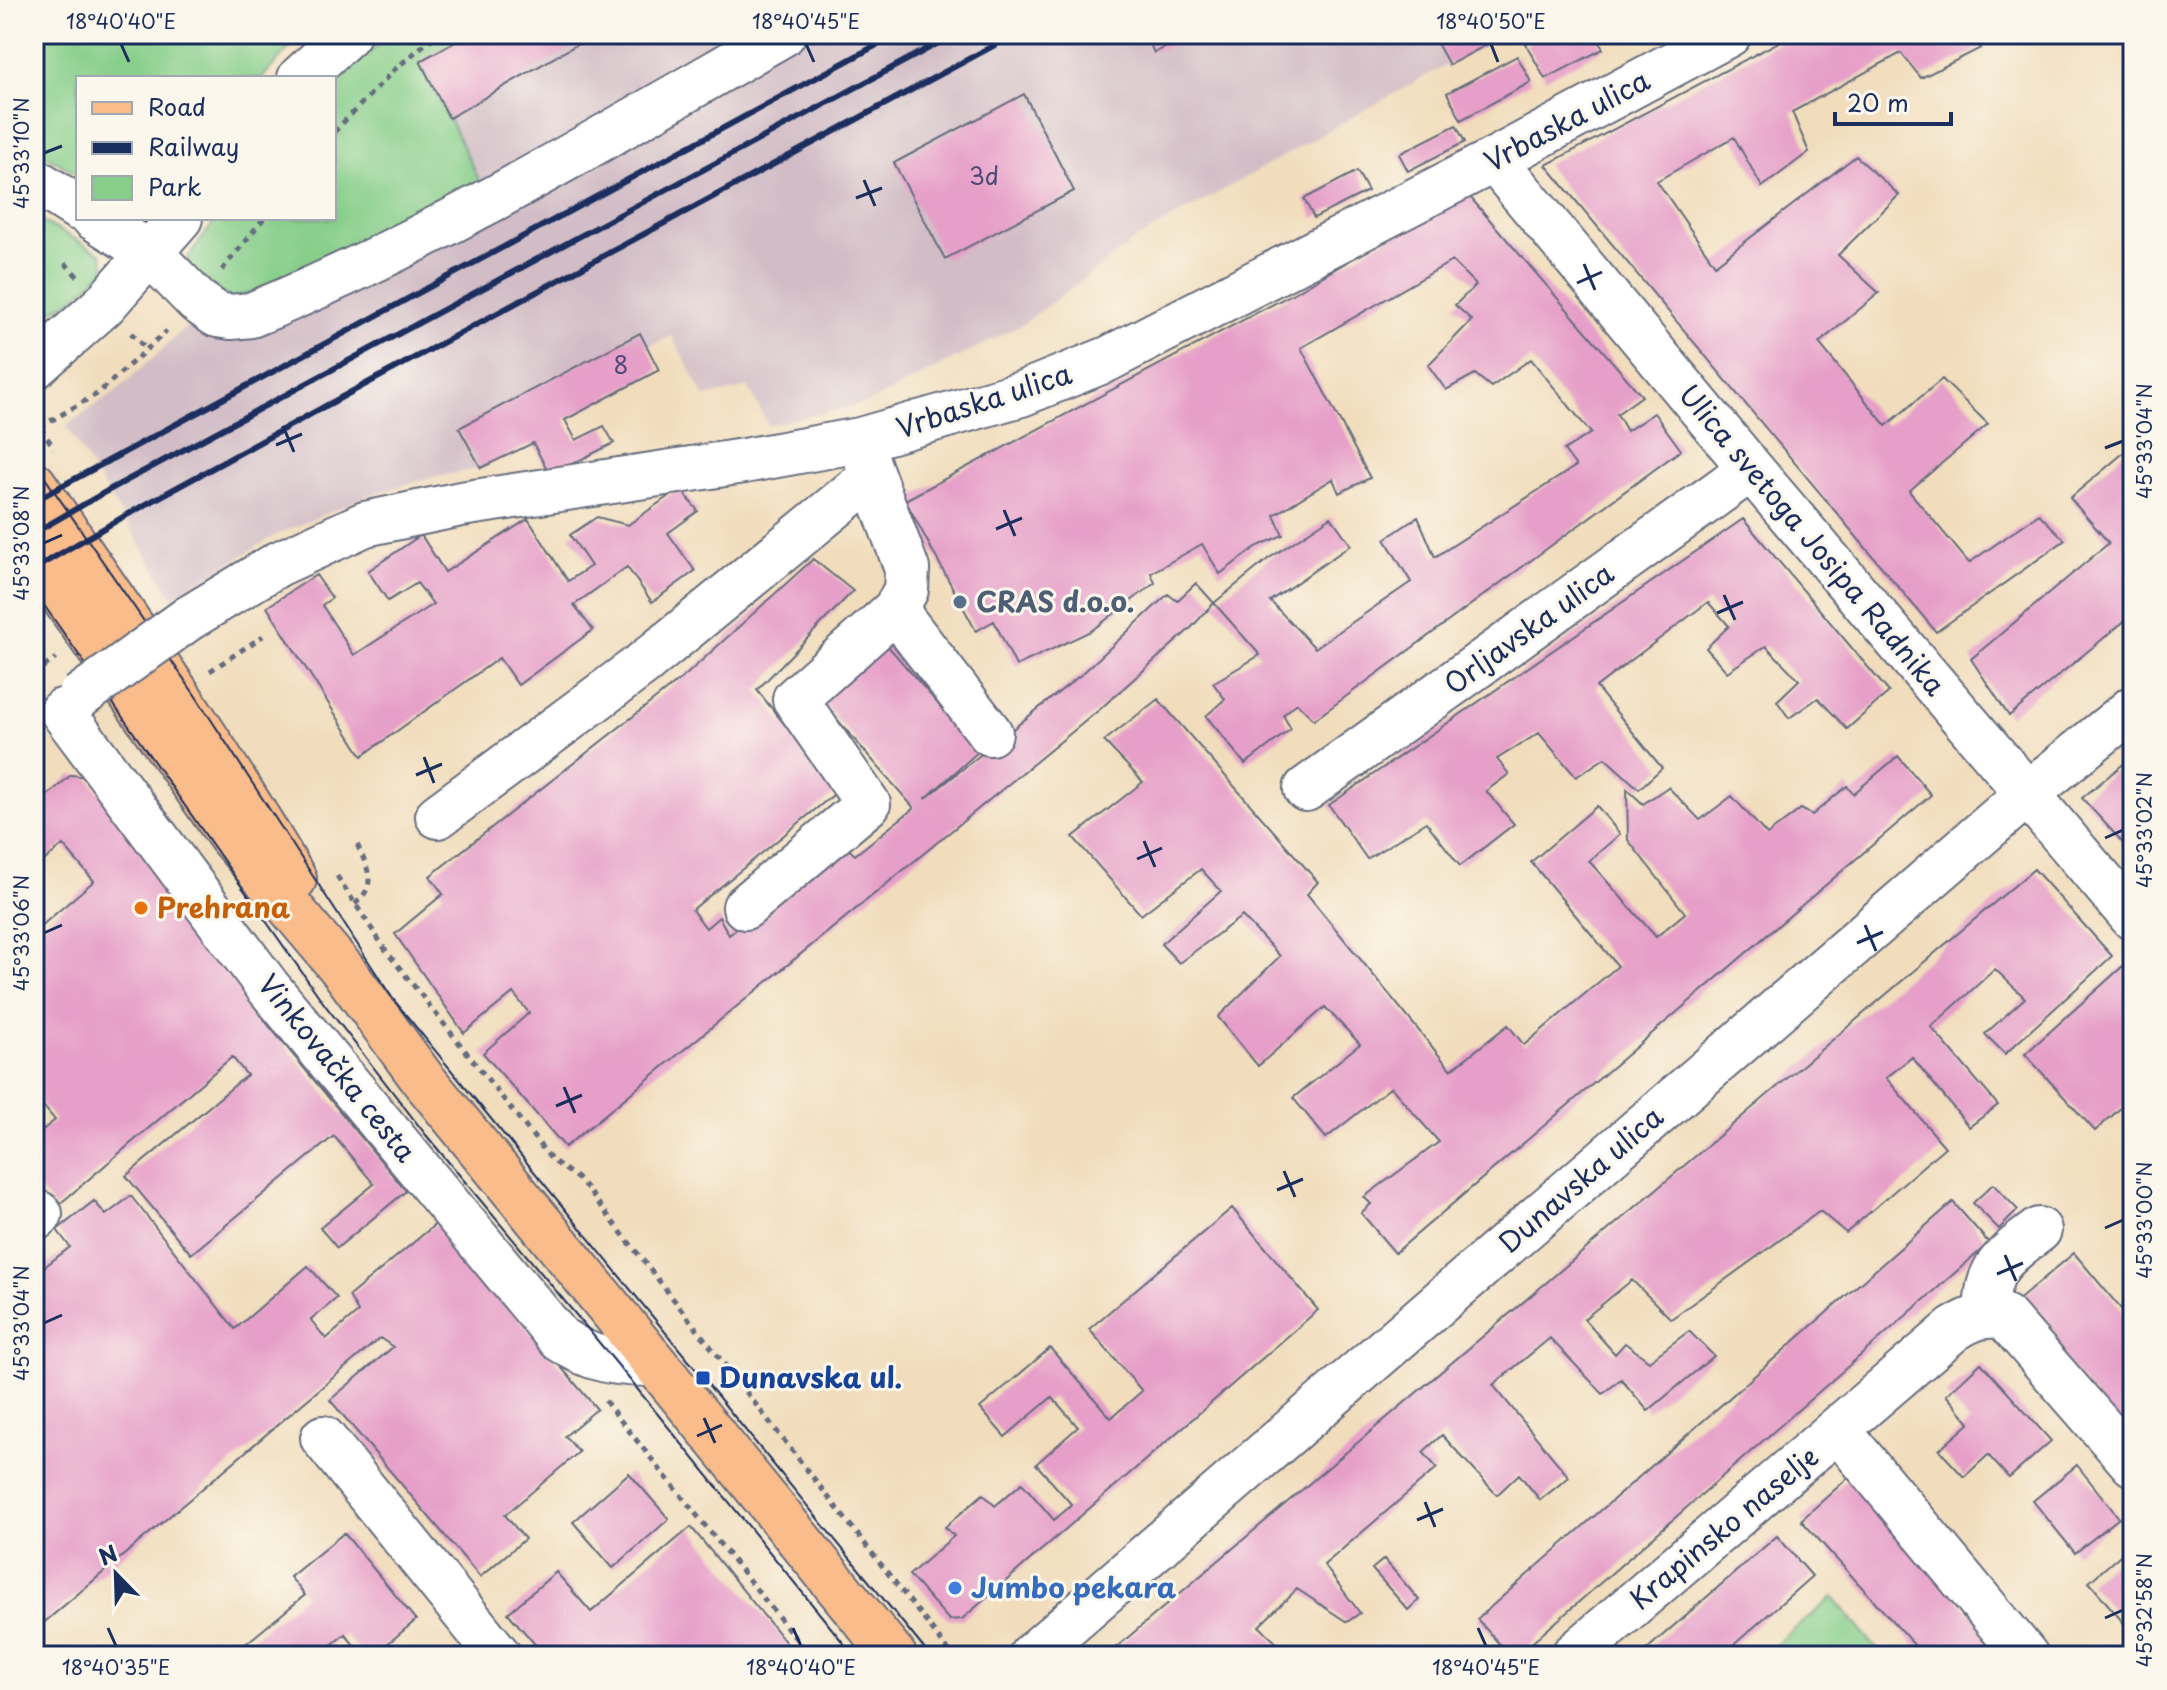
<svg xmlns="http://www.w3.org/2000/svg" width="2167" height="1690" font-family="'Playpen Sans',sans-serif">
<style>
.industrial{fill:#d2bdc6}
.green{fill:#86ce89;stroke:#507e74;stroke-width:2}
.building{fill:#e69fc8}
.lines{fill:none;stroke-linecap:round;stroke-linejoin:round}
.minor-casing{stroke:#666c7f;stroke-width:48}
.major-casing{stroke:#666c7f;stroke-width:48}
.path{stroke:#666c7f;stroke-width:5;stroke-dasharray:6 6;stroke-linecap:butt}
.minor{stroke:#fff;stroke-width:44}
.major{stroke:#f9bc8a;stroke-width:44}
.tram{stroke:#1b2f5e;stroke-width:2}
.rail{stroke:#1b2f5e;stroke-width:6}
.minor-bridge-casing{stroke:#666c7f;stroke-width:48;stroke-linecap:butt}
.minor-bridge{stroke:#fff;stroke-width:44}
.ticks{fill:none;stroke:#1b2f5e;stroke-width:3}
.service-dot{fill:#5c6f8a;stroke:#fbf7ec;stroke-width:3}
.food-dot{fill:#e8710a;stroke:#fbf7ec;stroke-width:3}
.transit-dot{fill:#1a4fb4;stroke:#fbf7ec;stroke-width:3}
.shop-dot{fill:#3f7fe0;stroke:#fbf7ec;stroke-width:3}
.labels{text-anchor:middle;stroke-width:6;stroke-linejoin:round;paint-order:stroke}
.number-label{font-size:24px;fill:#4e4b78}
.street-label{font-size:28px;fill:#1b2f5e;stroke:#fbf7ec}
.service-label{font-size:28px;font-weight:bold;fill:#4e5e75;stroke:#fbf7ec;text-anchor:start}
.food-label{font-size:28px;font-weight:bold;fill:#c56008;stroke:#fbf7ec;text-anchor:start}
.transit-label{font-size:28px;font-weight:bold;fill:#164399;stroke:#fbf7ec;text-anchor:start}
.shop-label{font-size:28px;font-weight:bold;fill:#366cbe;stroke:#fbf7ec;text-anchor:start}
.neatline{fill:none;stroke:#1b2f5e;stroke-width:3}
.ticks-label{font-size:20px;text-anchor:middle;fill:#1b2f5e}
</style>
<rect width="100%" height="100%" fill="#fbf7ec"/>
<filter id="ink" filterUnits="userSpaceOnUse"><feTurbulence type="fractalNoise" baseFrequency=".0125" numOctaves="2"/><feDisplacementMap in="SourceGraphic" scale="16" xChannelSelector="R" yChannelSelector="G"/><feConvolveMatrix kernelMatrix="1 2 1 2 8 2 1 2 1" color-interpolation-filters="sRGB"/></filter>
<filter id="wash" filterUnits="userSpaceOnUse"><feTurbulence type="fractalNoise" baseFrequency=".006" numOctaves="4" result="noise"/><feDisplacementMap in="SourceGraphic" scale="32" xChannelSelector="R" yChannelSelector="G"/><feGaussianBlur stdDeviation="1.8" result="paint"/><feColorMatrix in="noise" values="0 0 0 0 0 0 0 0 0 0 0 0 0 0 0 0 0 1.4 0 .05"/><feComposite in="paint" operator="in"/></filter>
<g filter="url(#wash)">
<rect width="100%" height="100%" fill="#f1ddbc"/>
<!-- industrial -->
<path class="industrial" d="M 469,34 L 1485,34 L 1490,43 L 1422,78 L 1138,238 L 1023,324 L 868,403 L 768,425 L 748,387 L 705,397 L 672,336 L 459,429 L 481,468 L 425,479 L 370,495 L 278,534 L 173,597 L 66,426 L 117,390 L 153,358 L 189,324 L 212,295 L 334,218 L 420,61 Z"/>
<!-- green -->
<path class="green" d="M 41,34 L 302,34 L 262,78 L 78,78 L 78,174 L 34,149 L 34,47 Z
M 390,34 L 469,34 L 421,62 L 482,186 L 329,266 L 231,299 L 190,270 L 188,258 L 217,218 L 334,218 L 334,85 Z
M 34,217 L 102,254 L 105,270 C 85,288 63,315 34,312 Z
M 1833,1597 L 1883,1656 L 1762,1656 Z"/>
<g id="blocks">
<!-- building -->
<path class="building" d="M 469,34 L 595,34 L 449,118 L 420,61 Z
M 715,34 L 743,34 L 721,45 Z
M 1145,34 L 1194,34 L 1154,53 Z
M 1432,34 L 1485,34 L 1490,43 L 1449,65 Z
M 1543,34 L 1595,34 L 1603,49 L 1545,79 L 1526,44 Z
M 1794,34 L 1970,34 L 1981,48 L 1921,78 L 1901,53 L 1792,112 L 1809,152 L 1762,187 L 1734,137 L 1657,181 L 1715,265 L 1856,156 L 1899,195 L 1838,255 L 1879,293 L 1819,343 L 1886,426 L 1942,379 L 1988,424 L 1909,491 L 1969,563 L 2039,514 L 2065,540 L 1936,632 L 1546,165 Z
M 1517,56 L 1531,82 L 1461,120 L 1447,93 Z
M 1024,94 L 1074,191 L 945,259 L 894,163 Z
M 1456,125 L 1465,142 L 1408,171 L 1399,154 Z
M 1357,171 L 1368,191 L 1314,218 L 1304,199 Z
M 1470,197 L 1642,396 L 1617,414 L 1627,431 L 1654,413 L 1681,450 L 1314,720 L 1297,703 L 1283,715 L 1291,729 L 1245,764 L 1206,716 L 1225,699 L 1213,683 L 1260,655 L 1214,603 L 1268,559 L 1331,517 L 1351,545 L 1270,601 L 1315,648 L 1411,582 L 1385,539 L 1418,517 L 1435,557 L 1576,466 L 1564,450 L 1591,433 L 1531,359 L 1491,387 L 1475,374 L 1446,390 L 1428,365 L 1472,320 L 1455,305 L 1476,285 L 1452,261 L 1301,348 L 1370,478 L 1339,493 L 1333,479 L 1274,515 L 1283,535 L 1256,547 L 1220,574 L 1202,544 L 1151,573 L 1155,583 L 1091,631 L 1016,666 L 994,621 L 976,631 L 905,500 L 1296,292 L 1455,198 Z
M 640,333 L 659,370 L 565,420 L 576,440 L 604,426 L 614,443 L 550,475 L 533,443 L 481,468 L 459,428 Z
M 2133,445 L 2133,614 L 2009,716 L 1971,659 L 2109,543 L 2070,498 Z
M 680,488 L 698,511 L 668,533 L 695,571 L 652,602 L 627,567 L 574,605 L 593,630 L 518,685 L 499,658 L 362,756 L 267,607 L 316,575 L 332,598 L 322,605 L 354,655 L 433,604 L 417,583 L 388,601 L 368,571 L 421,535 L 445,572 L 528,519 L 568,581 L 591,566 L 570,535 L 597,517 L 628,525 Z
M 1743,519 L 1889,692 L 1847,729 L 1818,698 L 1789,718 L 1777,701 L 1799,680 L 1766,646 L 1727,672 L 1706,648 L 1729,626 L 1708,602 L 1596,687 L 1662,768 L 1639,789 L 1605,758 L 1576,777 L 1539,733 L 1497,759 L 1509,774 L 1486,791 L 1514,824 L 1460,866 L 1426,822 L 1367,859 L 1329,805 Z
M 813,559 L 853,591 L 757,690 L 838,791 L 692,910 L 706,928 L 719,917 L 729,935 L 844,845 L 855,855 L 914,808 L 815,694 L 880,637 L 979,751 L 925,799 L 1083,673 L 1168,594 L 1177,601 L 1196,583 L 1214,603 L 1191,628 L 1099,710 L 565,1147 L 483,1053 L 529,1013 L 513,993 L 464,1033 L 395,934 L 443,894 L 430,876 L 687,674 Z
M 1158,699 L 1318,882 L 1307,894 L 1451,1070 L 1508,1025 L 1524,1045 L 1618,966 L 1531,862 L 1597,806 L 1620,834 L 1589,861 L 1656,937 L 1685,913 L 1628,840 L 1627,789 L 1643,804 L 1668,787 L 1700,820 L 1732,796 L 1767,835 L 1801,809 L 1812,815 L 1847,786 L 1853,794 L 1898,756 L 1931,795 L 1395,1253 L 1361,1213 L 1371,1204 L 1364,1197 L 1439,1142 L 1391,1087 L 1326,1138 L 1293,1098 L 1360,1044 L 1325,1007 L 1258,1066 L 1218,1017 L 1280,956 L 1242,916 L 1179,963 L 1161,944 L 1221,891 L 1201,869 L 1141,915 L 1073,837 L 1143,782 L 1104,741 Z
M 2133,756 L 2133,854 L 2082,798 Z
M 71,775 L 88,777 L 269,1026 L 406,1191 L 337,1248 L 320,1228 L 374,1184 L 334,1136 L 191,1254 L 126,1176 L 247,1075 L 232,1057 L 55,1208 L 34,1183 L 34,1137 L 55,1120 L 34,1095 L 34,932 L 94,881 L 63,845 L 34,869 L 34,807 Z
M 2034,869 L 2112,956 L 2005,1054 L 1985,1034 L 2025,998 L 1995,969 L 1931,1027 L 1998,1105 L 1969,1127 L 1912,1057 L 1886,1078 L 1945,1147 L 1846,1233 L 1820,1211 L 1671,1319 L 1632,1280 L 1584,1319 L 1615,1354 L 1625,1343 L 1649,1361 L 1689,1331 L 1714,1356 L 1648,1411 L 1621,1379 L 1603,1394 L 1550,1338 L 1493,1385 L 1569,1477 L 1540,1500 L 1519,1474 L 1497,1495 L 1442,1435 L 1423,1452 L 1437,1468 L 1324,1565 L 1360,1613 L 1347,1622 L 1297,1589 L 1259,1626 L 1290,1656 L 1106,1656 Z
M 2123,966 L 2133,977 L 2133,1097 L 2095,1131 L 2025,1054 Z
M 1993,1184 L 2018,1210 L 1999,1229 L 1973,1203 Z
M 131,1196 L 235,1329 L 308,1266 L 337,1298 L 311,1320 L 326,1339 L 358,1312 L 349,1296 L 437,1223 L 597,1409 L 565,1436 L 579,1452 L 505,1515 L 525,1539 L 480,1577 L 330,1400 L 393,1347 L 380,1338 L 34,1631 L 34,1275 L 70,1247 L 57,1230 L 94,1201 L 106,1215 Z
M 1953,1202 L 1989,1243 L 1517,1656 L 1510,1656 L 1477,1619 Z
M 1232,1208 L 1318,1310 L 962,1619 L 949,1620 L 909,1575 L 954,1536 L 945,1527 L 983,1494 L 995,1506 L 1022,1483 L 1054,1520 L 1072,1505 L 1036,1464 L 1078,1427 L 1052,1397 L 1005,1437 L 980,1408 L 1050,1348 L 1111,1418 L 1142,1391 L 1089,1329 Z
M 2074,1253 L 2133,1323 L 2133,1443 L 2016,1302 Z
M 1981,1363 L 2051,1441 L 2009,1478 L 1988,1455 L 1964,1477 L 1939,1450 L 1970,1423 L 1946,1395 Z
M 2077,1465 L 2119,1518 L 2075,1553 L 2033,1501 Z
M 629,1473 L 669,1519 L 613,1568 L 573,1522 Z
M 1849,1477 L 2009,1656 L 1924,1656 L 1801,1520 Z
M 691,1527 L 797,1656 L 545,1656 L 508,1613 L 556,1572 L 591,1612 Z
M 344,1533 L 416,1620 L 373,1656 L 363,1656 L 345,1634 L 318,1656 L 231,1656 L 305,1595 L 290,1577 Z
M 1777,1536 L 1812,1576 L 1721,1656 L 1639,1656 Z
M 2133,1544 L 2133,1634 L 2089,1582 Z
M 1384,1559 L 1419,1600 L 1408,1610 L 1372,1569 Z"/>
</g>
</g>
<g filter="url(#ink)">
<use href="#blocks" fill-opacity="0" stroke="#666c7f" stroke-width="2"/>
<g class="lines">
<!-- minor casing -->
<g class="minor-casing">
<path id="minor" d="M 300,78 L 348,34
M 1494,160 L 1751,469 L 2133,918
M 34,180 L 78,208
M 94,218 L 151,254 L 197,301 L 217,315 L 231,317 L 251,315 C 437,239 609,134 783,34
M 34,367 L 104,305 L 180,218
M 863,450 L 907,569 L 906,590 L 895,610 L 990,733
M 189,618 L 278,564 L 365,524 L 461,504 L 744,461 L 860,440 L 1021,394 L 1108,359 L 1494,160 L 1729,34
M 62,711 L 268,987 L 560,1339 C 592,1361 617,1364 655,1364
M 1306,789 L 1751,469
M 438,816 L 643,664 L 871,477
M 745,907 L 868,804 L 795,699 L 895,610
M 34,1219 L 40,1214
M 1987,1314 C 1984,1268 2006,1255 2039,1230
M 1838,1430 L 2026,1656
M 323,1438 L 499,1656
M 1031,1656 L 2027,794 L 2133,708
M 1573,1656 L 1954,1329 C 1972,1318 1984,1313 2005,1317 L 2133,1464"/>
</g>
<!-- major casing -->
<g class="major-casing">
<path id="major" d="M 34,484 C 123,615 215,743 294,879
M 34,556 L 230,836 L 343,970 L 422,1078 L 894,1656"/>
</g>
<!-- path -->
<path class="path" d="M 334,132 L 394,70 L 437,34
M 65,263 L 78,277
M 222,270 L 264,218
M 131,333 L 147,350
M 34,418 L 54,448
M 40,427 L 97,394 L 167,331
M 210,671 L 263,636
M 34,674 L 56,658
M 337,876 L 387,952 L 551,1159 L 581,1181 L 948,1650 L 941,1656
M 355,904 C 379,884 367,868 357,844
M 605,1401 L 810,1656"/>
<!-- minor -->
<use href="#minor" class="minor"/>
<!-- major -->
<use href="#major" class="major"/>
<!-- tram -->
<path class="tram" d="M 34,462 L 195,695 L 393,999 L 930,1656
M 34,591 L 325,1005 L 426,1135 L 617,1364 L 854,1656"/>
<!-- rail -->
<path class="rail" d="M 34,501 L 897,34
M 34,533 L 107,491 L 955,34
M 34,569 L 123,517 L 353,391 L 1015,34"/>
<!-- minor-bridge casing -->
<g class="minor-bridge-casing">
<path id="minor-bridge" d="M 79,697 L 189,618"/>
</g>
<!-- minor-bridge -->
<use href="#minor-bridge" class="minor-bridge"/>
</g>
</g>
<!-- ticks -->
<path class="ticks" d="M 121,44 L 129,62M 806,44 L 814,62M 1491,44 L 1498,62M 44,153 L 62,146M 864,180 L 875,206M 856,198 L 882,188M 1584,264 L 1595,290M 1577,283 L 1602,272M 283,426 L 294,452M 276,445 L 302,434M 2105,448 L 2123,441M 1004,510 L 1015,536M 996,529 L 1022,518M 44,543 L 62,535M 1724,595 L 1735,620M 1717,613 L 1743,602M 424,757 L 434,783M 416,775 L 442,764M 2105,838 L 2123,830M 1144,841 L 1155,867M 1137,859 L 1162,848M 1865,925 L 1876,951M 44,933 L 62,925M 1857,943 L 1883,932M 564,1087 L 575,1113M 556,1106 L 582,1095M 1284,1171 L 1295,1197M 1277,1190 L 1303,1179M 2105,1228 L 2123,1220M 2005,1255 L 2016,1281M 1997,1274 L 2023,1263M 44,1323 L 62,1315M 704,1418 L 715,1443M 697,1436 L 722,1425M 1425,1502 L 1435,1527M 1417,1520 L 1443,1509M 2105,1618 L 2123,1610M 108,1628 L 116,1646M 793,1628 L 801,1646M 1478,1628 L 1486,1646"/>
<!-- markers -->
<circle class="service-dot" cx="960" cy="602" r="8"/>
<circle class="food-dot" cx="141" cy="908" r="8"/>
<rect class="transit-dot" x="695" y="1370" width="16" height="16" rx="4"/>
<circle class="shop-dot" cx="955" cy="1588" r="8"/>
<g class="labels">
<!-- number labels -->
<g class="number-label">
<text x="984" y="185">3d</text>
<text x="621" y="374">8</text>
</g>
<!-- street labels -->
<g class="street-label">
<text transform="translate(1567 121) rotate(-28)" y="10">Vrbaska ulica</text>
<text transform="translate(984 401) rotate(-18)" y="10">Vrbaska ulica</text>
<text transform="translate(1812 540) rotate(50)" y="10">Ulica svetoga Josipa Radnika</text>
<text transform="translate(1529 629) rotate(-36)" y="10">Orljavska ulica</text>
<text transform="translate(337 1068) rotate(51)" y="10">Vinkovačka cesta</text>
<text transform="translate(1581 1180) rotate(-41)" y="10">Dunavska ulica</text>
<text transform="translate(1724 1528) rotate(-40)" y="10">Krapinsko naselje</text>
</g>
<!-- service labels -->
<g class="service-label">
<text x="976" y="612">CRAS d.o.o.</text>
</g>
<!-- food labels -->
<g class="food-label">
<text x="157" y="918">Prehrana</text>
</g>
<!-- transit labels -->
<g class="transit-label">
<text x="719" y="1388">Dunavska ul.</text>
</g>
<!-- shop labels -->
<g class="shop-label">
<text x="971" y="1598">Jumbo pekara</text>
</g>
</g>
<!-- margin -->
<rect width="2167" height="1690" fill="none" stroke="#fbf7ec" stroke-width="88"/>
<!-- legend -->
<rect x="76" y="76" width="260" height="144" fill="#fbf7ec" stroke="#a1a7b3" stroke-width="2"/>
<rect x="92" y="102" width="40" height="12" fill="#f9bc8a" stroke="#a1a7b3" stroke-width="2"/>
<text x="148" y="116" font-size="24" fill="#1b2f5e">Road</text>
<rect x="92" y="142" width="40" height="12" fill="#1b2f5e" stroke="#a1a7b3" stroke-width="2"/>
<text x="148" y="156" font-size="24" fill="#1b2f5e">Railway</text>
<rect x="92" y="176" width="40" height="24" fill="#86ce89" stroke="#a1a7b3" stroke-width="2"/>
<text x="148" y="196" font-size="24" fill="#1b2f5e">Park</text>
<!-- north arrow -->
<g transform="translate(116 1574) rotate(337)" stroke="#fbf7ec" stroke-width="6" paint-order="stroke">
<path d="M0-6L14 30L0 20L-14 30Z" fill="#1b2f5e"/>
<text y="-12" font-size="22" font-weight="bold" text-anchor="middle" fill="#1b2f5e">N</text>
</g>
<!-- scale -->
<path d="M1835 112v12h116v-12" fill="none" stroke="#1b2f5e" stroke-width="4"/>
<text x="1847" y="112" font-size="24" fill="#1b2f5e" stroke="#fbf7ec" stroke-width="6" paint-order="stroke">20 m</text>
<rect x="44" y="44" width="2079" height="1602" class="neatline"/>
<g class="ticks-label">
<text x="121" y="29">18°40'40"E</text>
<text x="806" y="29">18°40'45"E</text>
<text x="1491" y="29">18°40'50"E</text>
<text transform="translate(22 153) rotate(-90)" y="7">45°33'10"N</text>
<text transform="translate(2145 441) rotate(-90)" y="7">45°33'04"N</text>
<text transform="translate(22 543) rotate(-90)" y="7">45°33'08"N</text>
<text transform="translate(2145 830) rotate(-90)" y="7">45°33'02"N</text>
<text transform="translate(22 933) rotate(-90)" y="7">45°33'06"N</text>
<text transform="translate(2145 1220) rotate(-90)" y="7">45°33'00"N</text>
<text transform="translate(22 1323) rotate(-90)" y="7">45°33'04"N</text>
<text transform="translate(2145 1610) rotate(-90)" y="7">45°32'58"N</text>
<text x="116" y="1675">18°40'35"E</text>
<text x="801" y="1675">18°40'40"E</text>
<text x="1486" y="1675">18°40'45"E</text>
</g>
</svg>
